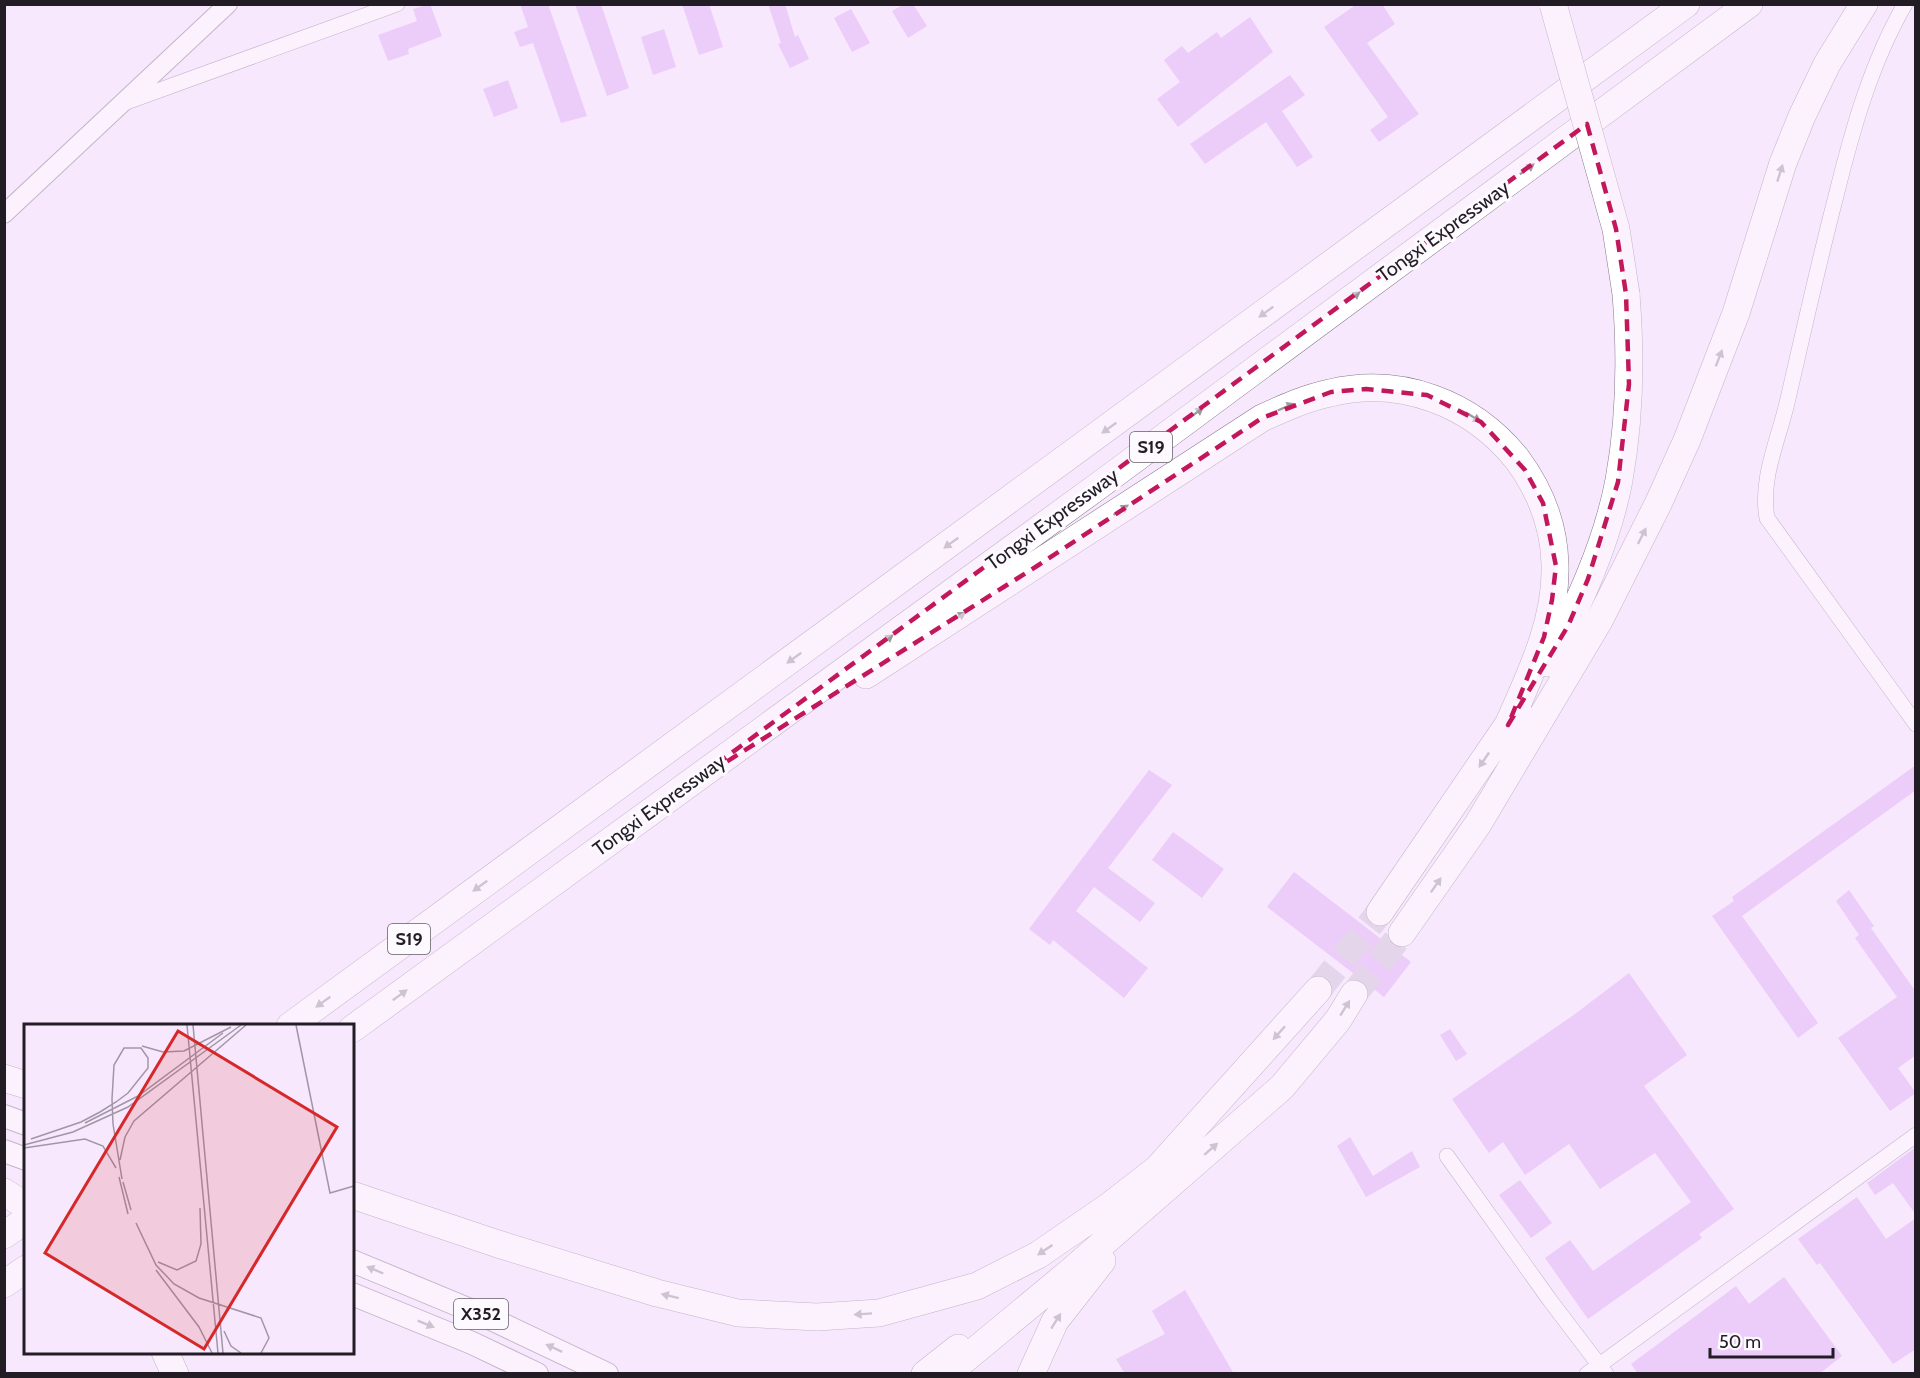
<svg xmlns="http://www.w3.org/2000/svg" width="1920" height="1378" font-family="Cabin,sans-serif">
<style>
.building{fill:#deacf1}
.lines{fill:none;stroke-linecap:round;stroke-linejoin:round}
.motorway-tunnel{stroke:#ccbfd2;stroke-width:27;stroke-dasharray:27 14;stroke-linecap:butt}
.minor-casing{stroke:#86788b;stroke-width:16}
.tertiary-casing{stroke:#86788b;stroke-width:20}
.primary-casing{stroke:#86788b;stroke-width:24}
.motorway-casing{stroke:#86788b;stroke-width:28}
.minor{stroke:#fff;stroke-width:15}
.tertiary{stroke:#fff;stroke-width:18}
.primary{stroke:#fff;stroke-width:22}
.motorway{stroke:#fff;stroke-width:27}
.motorway-bridge-casing{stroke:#86788b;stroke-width:28;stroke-linecap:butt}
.motorway-bridge{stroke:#fff;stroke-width:27}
.oneway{fill:#9c999c}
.marked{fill:none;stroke:#c2185b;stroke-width:4.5;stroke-dasharray:12 8;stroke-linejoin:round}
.labels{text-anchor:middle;stroke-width:6;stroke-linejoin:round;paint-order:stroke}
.shield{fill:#fdfaff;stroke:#645f66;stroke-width:1.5}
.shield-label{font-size:18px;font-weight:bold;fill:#221c24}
.street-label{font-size:20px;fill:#221c24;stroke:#fdfaff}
.inset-road{fill:none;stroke:#a296a6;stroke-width:1.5}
.view{fill:#d62828;fill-opacity:0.15;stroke:#d62828;stroke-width:3}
.inset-edge{fill:none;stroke:#221c24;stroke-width:3}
</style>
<rect width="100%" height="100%" fill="#f7e8fd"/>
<!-- building -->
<path class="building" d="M 430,4 L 442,36 L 408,49 L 409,54 L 388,61 L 378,35 L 417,21 L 413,9 Z
M 520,4 L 548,4 L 587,116 L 561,123 L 533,43 L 520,47 L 514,32 L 528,27 Z
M 575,4 L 601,4 L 629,88 L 607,96 Z
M 682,4 L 709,4 L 723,47 L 699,55 Z
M 768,4 L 785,4 L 795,37 L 798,35 L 809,59 L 790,68 L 778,44 L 781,43 Z
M 904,4 L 913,4 L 927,26 L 908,38 L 892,11 Z
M 1357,4 L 1382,4 L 1395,24 L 1367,43 L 1419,114 L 1379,142 L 1370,130 L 1388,117 L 1324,27 Z
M 851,9 L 870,43 L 852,52 L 834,18 Z
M 1250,17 L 1273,52 L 1178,127 L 1157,99 L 1180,82 L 1164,60 L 1182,46 L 1188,53 L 1217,32 L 1221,38 Z
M 664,29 L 676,67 L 653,75 L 641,37 Z
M 1290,75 L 1305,95 L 1282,111 L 1313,157 L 1297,167 L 1266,122 L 1205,164 L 1190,144 Z
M 508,80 L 518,108 L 494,117 L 483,89 Z
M 1916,765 L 1916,790 L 1742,916 L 1818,1023 L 1798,1038 L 1712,916 L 1734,901 L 1732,897 Z
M 1149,770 L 1172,785 L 1108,868 L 1155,903 L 1140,922 L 1094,887 L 1076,911 L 1148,968 L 1124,998 L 1053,940 L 1050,945 L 1029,929 Z
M 1173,832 L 1224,869 L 1202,898 L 1152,860 Z
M 1294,872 L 1411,962 L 1384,997 L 1267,907 Z
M 1849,890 L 1874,926 L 1871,928 L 1916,992 L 1916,1055 L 1898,1068 L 1916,1093 L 1890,1111 L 1838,1038 L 1897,997 L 1855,938 L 1859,935 L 1836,901 Z
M 1629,973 L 1687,1055 L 1644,1086 L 1734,1209 L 1699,1234 L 1702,1238 L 1588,1319 L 1545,1258 L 1570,1240 L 1593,1271 L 1691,1202 L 1655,1153 L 1600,1189 L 1569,1144 L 1525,1175 L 1503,1142 L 1489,1153 L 1452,1099 L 1575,1014 Z
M 1450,1029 L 1467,1054 L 1456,1061 L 1440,1035 Z
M 1350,1137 L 1373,1176 L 1412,1151 L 1420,1167 L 1366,1197 L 1337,1146 Z
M 1916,1147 L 1916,1215 L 1893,1183 L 1875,1195 L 1867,1183 Z
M 1520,1180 L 1552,1223 L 1531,1238 L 1499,1195 Z
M 1857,1197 L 1886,1239 L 1916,1218 L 1916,1349 L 1893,1364 L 1820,1263 L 1817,1265 L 1798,1239 Z
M 1784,1277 L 1842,1356 L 1819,1374 L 1638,1374 L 1631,1364 L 1736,1286 L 1749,1304 Z
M 1185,1290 L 1234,1374 L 1125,1374 L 1116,1359 L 1165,1334 L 1152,1311 Z"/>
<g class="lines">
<!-- motorway-tunnel -->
<path class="motorway-tunnel" d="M 1318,990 L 1380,912
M 1354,994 L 1402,933"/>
<!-- minor casing -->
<g class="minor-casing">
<path id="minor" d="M 1905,4 C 1871,63 1852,131 1836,196 C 1818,265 1803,334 1787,403 C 1778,441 1760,479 1767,518 L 1916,724
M 124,103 L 397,4
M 1447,1156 L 1549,1299 L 1606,1374
M 1587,1374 L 1916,1135"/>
</g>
<!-- tertiary casing -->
<g class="tertiary-casing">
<path id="tertiary" d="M 4,214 L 228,4"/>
</g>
<!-- primary casing -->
<g class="primary-casing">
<path id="primary" d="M 4,1116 L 26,1124
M 4,1151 L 26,1159
M 352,1261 L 487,1317 L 607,1374
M 352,1294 L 472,1343 L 537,1374"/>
</g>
<!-- motorway casing -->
<g class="motorway-casing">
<path id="motorway" d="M 1548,663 C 1578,606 1607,544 1619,480 C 1630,419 1631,356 1626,294
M 866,675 L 1262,418 C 1284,408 1306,398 1330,393 C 1401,376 1472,403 1517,459 C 1540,490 1554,526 1555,564 C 1557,621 1530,675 1508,725
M 1380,912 L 1518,710
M 1402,933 L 1478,824 L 1600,619 L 1658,504 L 1687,440 L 1736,313 L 1783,163 L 1802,116 L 1827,64 L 1864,4
M 290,1026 L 1686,4
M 352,1029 L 1101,484 L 1749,4
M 4,1078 L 26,1085
M 4,1192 L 26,1206
M 352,1195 L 498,1244 L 657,1293 L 738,1313 L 817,1317 L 879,1313 L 977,1286 L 1038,1255 L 1108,1207 L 1157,1169 L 1318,990
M 4,1235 L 26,1220
M 4,1284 L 26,1269
M 165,1352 L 175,1374
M 925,1374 L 958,1348
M 947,1374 L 1070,1272 L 1282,1087 L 1338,1020 L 1354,994
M 1031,1374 L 1055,1321 L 1102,1261"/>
</g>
<!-- minor -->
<use href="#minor" class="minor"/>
<!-- tertiary -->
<use href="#tertiary" class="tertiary"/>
<!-- primary -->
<use href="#primary" class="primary"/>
<!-- motorway -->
<use href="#motorway" class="motorway"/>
<!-- motorway-bridge casing -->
<g class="motorway-bridge-casing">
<path id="motorway-bridge" d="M 1553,4 L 1616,229 L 1626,294"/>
</g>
<!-- motorway-bridge -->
<use href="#motorway-bridge" class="motorway-bridge"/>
</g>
<!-- one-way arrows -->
<defs><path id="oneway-solid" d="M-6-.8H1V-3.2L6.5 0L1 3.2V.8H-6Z" transform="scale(1.5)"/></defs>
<g class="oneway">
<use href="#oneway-solid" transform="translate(1527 169) rotate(-36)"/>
<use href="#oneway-solid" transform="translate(1780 173) rotate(-72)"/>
<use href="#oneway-solid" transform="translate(1353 297) rotate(-36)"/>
<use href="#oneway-solid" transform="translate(1266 312) rotate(144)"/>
<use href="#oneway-solid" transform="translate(1719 358) rotate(-69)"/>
<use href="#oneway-solid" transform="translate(1286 407) rotate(-23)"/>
<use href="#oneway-solid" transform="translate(1196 413) rotate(-36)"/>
<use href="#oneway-solid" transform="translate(1473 417) rotate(32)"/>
<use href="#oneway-solid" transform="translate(1109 428) rotate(144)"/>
<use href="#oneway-solid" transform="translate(1121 510) rotate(-34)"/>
<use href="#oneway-solid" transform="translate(1642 536) rotate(-63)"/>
<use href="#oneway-solid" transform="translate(951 543) rotate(144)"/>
<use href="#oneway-solid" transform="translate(958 617) rotate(-32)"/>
<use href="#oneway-solid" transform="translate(886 640) rotate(-36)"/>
<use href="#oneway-solid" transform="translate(794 658) rotate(144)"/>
<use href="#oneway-solid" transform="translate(1484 760) rotate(124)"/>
<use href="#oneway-solid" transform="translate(1436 885) rotate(-55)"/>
<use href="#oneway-solid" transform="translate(480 886) rotate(144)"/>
<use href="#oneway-solid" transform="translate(400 995) rotate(-36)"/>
<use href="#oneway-solid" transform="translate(323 1002) rotate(144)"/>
<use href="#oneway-solid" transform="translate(1345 1008) rotate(-58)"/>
<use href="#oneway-solid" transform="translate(1279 1033) rotate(132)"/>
<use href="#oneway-solid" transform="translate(1211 1149) rotate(-41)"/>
<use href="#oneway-solid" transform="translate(1045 1250) rotate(146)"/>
<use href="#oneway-solid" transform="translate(375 1270) rotate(-157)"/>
<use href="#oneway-solid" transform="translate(670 1296) rotate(-166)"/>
<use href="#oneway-solid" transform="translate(863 1314) rotate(176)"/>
<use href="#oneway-solid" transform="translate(1056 1321) rotate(-58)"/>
<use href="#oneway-solid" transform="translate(426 1324) rotate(22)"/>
<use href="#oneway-solid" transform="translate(554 1348) rotate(-155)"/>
</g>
<!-- marked area -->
<path d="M0 0H1920V1378H0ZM 1587,124 L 1616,229 L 1626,294 L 1629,384 L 1618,482 L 1588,579 L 1568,626 L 1508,725 L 1544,637 L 1552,600 L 1556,566 L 1543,503 L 1525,470 L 1481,422 L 1427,395 L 1366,389 L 1331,392 L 1262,418 L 1037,566 L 677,793 Z" fill="#f7e8fd" fill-opacity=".55" fill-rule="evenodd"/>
<path class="marked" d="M 1587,124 L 1616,229 L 1626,294 L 1629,384 L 1618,482 L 1588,579 L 1568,626 L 1508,725 L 1544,637 L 1552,600 L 1556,566 L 1543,503 L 1525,470 L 1481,422 L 1427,395 L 1366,389 L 1331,392 L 1262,418 L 1037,566 L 677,793 Z"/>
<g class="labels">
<!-- shield labels -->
<g class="shield">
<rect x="1130" y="432" width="42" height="30" rx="4.5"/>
<rect x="388" y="924" width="42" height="30" rx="4.5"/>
<rect x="454" y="1299" width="54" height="30" rx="4.5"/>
</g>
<g class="shield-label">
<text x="1151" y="453">S19</text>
<text x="409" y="945">S19</text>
<text x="481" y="1320">X352</text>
</g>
<!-- street labels -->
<g class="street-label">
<text transform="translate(1443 231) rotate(-36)" y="7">Tongxi Expressway</text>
<text transform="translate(1052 519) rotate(-36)" y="7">Tongxi Expressway</text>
<text transform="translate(659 805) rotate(-36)" y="7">Tongxi Expressway</text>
</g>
</g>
<!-- overview -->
<g transform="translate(24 1024)">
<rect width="330" height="330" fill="#f7e8fd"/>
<path class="inset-road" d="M 163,1 L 194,329M 169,1 L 199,329M 272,1 L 306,169 L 330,162M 118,22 L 139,28 L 160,27 L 207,3M 61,99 L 114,72 L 199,9M 7,115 L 57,98 L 76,88 L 92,78 L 104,69 L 124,44 L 124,34 L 117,24 L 100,24 L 90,41 L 88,75 L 89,100 L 98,155M 0,121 L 49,108 L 104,83 L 217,1M 0,124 L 61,115 L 79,122 L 92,144M 96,136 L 101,113 L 110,97 L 222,1M 95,153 L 104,190M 99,158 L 107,186M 112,199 L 132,241 L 150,260 L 175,274 L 237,294 L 245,314 L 237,329M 134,238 L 153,246 L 172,237 L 177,220 L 176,184M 132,246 L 175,303 L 188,329M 200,307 L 207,322 L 217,329"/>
<path class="view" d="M 154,7 L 313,103 L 180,325 L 21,229 Z"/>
<rect width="330" height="330" class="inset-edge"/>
</g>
<!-- border -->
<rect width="1920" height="1378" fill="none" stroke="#221c24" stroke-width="12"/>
<!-- scale -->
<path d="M1710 1348v9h123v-9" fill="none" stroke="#221c24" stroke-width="3"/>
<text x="1719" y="1348" font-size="18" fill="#221c24" stroke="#fdfaff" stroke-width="4.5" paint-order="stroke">50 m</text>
</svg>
